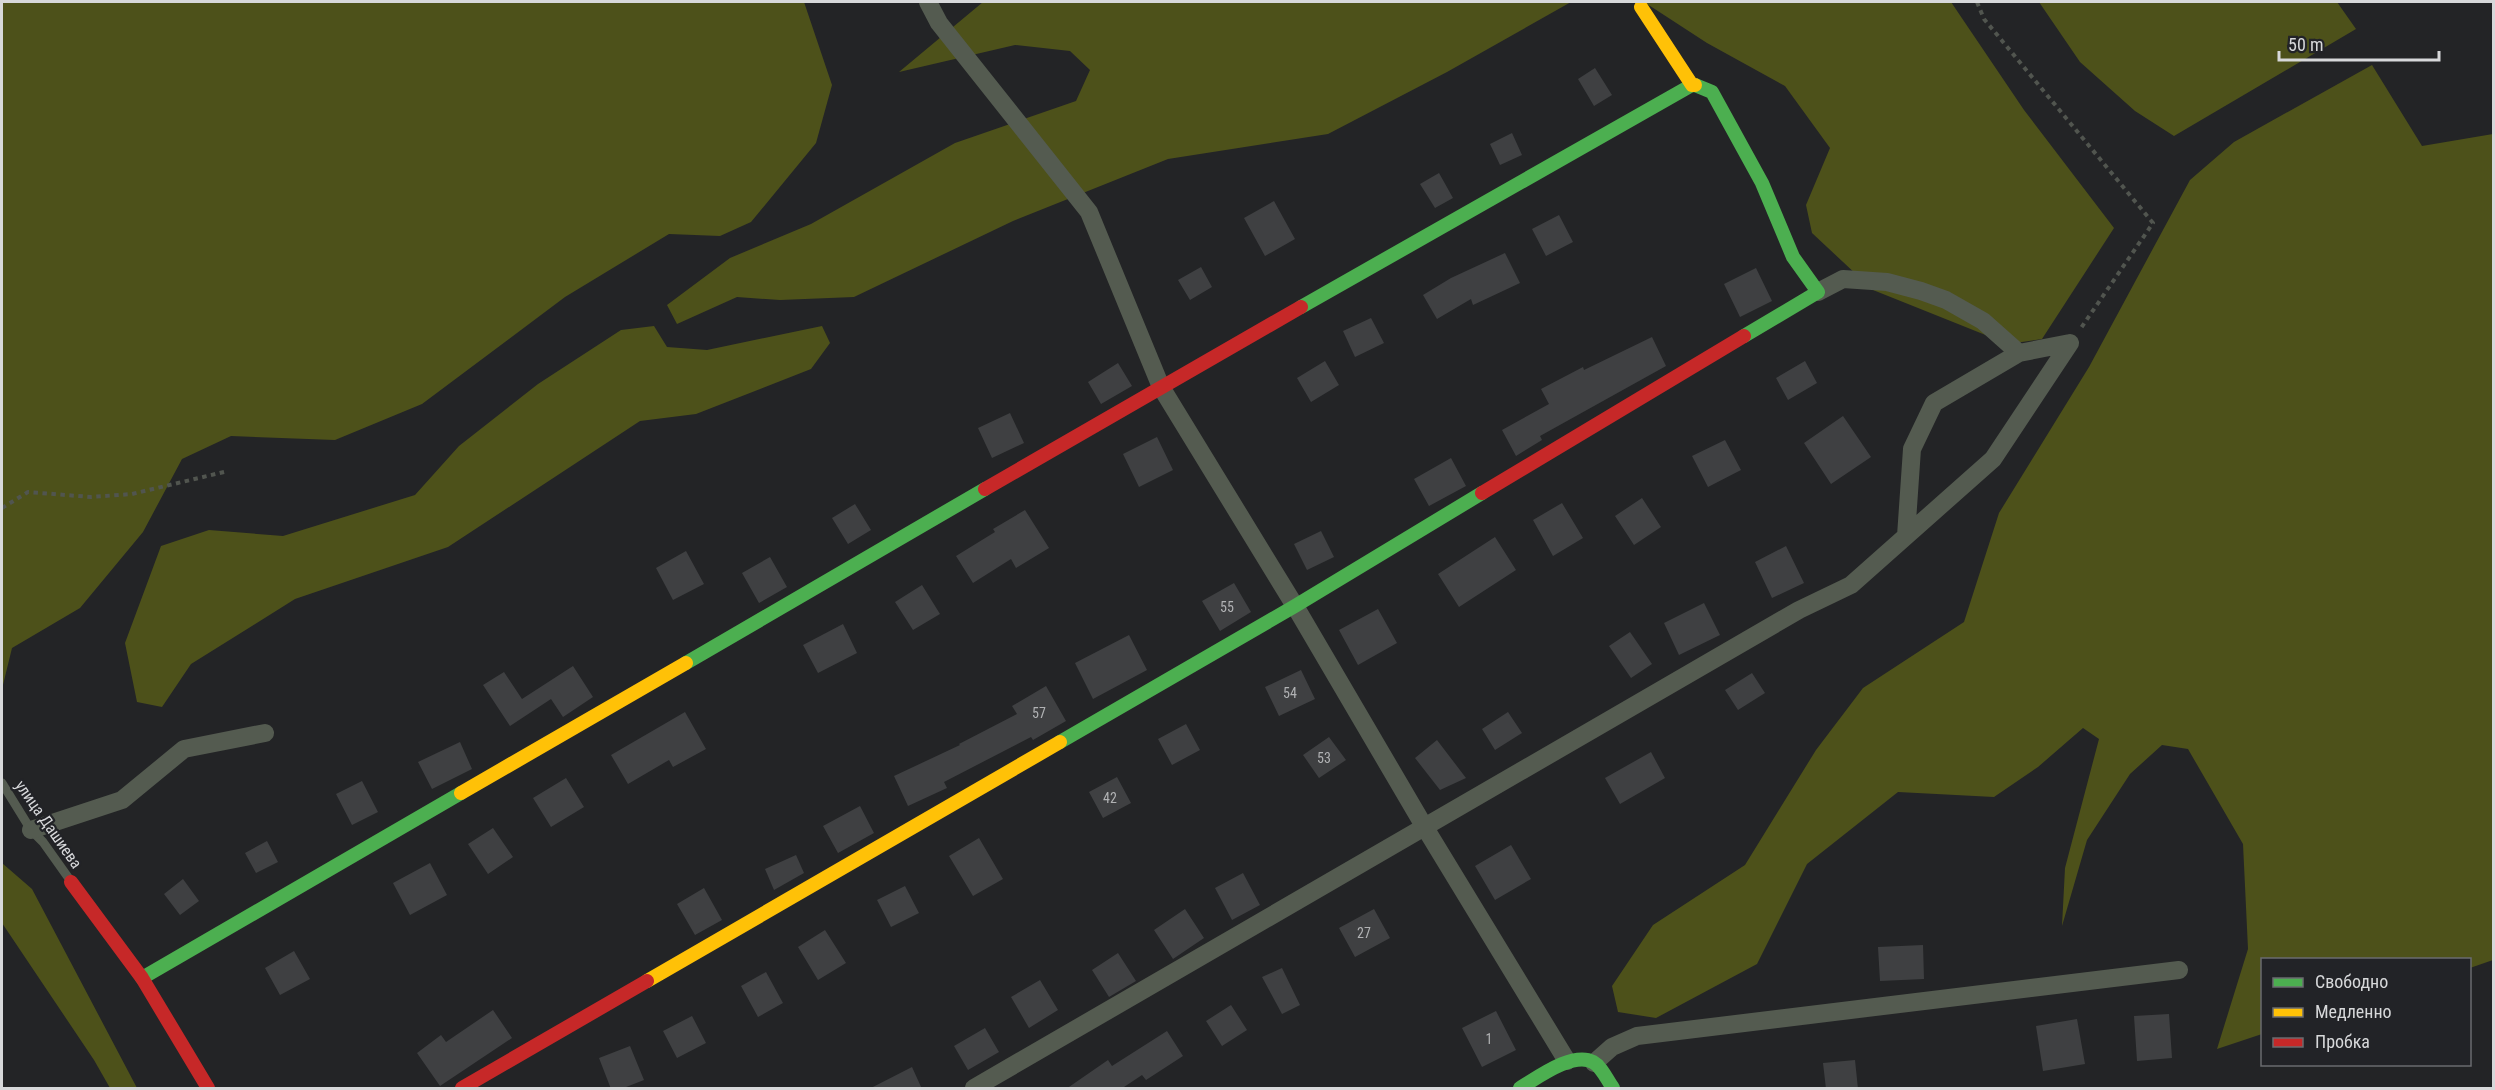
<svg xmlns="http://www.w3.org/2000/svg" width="2495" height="1090" font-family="'Roboto Condensed',sans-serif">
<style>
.forest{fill:#4d511a}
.building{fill:#3f4042}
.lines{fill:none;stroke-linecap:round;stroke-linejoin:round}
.path{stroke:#51554f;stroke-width:4;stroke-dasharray:4.5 4.5;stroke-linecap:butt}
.lane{stroke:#545b50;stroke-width:9}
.street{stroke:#545b50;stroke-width:18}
.fast{stroke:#4caf50;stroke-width:14}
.slow{stroke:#ffc107;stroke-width:14}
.jam{stroke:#c62828;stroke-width:14}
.labels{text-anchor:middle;stroke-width:4.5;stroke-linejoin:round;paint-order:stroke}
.number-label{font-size:14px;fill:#b1b2b4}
.street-label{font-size:16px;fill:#d7d8da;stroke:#222327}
</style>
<rect width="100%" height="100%" fill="#232426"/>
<!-- forest -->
<path class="forest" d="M 2,2 L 804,2 L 832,85 L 816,143 L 751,222 L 720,236 L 669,234 L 565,297 L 422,404 L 335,440 L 231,436 L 182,459 L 143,532 L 80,608 L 12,648 L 2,689 Z
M 983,2 L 1571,2 L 1447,72 L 1328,134 L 1168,159 L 1013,221 L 854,297 L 780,300 L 737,297 L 677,324 L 667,305 L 730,258 L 811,224 L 955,143 L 1076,101 L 1090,70 L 1070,51 L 1015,45 L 899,72 Z
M 1644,2 L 1951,2 L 2024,110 L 2114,228 L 2042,339 L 2008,344 L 1873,290 L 1812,233 L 1806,205 L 1830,148 L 1785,86 L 1707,43 Z
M 2039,2 L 2337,2 L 2356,29 L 2174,136 L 2135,111 L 2080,62 Z
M 2372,65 L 2422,146 L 2493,134 L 2493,960 L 2470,968 L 2470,960 L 2262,960 L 2262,1034 L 2217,1049 L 2248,949 L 2243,844 L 2188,749 L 2162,745 L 2130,774 L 2087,840 L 2062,926 L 2065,868 L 2099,739 L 2083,728 L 2038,767 L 1994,797 L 1898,792 L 1807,864 L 1757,964 L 1656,1018 L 1618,1012 L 1612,986 L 1653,925 L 1745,865 L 1816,750 L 1863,688 L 1964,622 L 1999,513 L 2089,367 L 2190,180 L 2234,142 Z
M 654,326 L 667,347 L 707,350 L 822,326 L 830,343 L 811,369 L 696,414 L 640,421 L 448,547 L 295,599 L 191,664 L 162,707 L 137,702 L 125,643 L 161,546 L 209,530 L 283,536 L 415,495 L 459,446 L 538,384 L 621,330 Z
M 2,863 L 32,889 L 137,1088 L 110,1088 L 94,1060 L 2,923 Z"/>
<!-- building -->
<path class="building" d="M 1595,68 L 1612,95 L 1594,106 L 1578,79 Z
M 1512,133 L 1522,155 L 1500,165 L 1490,144 Z
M 1439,173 L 1453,198 L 1435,208 L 1420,184 Z
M 1274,201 L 1295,239 L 1265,256 L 1244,218 Z
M 1559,215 L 1573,242 L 1546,256 L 1532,229 Z
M 1505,253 L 1520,283 L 1473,305 L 1471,299 L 1437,319 L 1423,295 L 1451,278 Z
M 1201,267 L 1212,287 L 1190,300 L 1178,280 Z
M 1756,268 L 1772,301 L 1740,317 L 1724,284 Z
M 1371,318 L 1384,343 L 1355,357 L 1343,331 Z
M 1652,337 L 1666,366 L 1540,436 L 1542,440 L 1516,456 L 1502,430 L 1549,404 L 1541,389 L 1583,367 L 1584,370 Z
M 1325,361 L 1339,385 L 1311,402 L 1297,378 Z
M 1805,361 L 1817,383 L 1788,400 L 1776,378 Z
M 1118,363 L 1132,386 L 1101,404 L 1088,382 Z
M 1010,413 L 1024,443 L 992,458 L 978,428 Z
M 1843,416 L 1871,457 L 1831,484 L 1804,443 Z
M 1157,437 L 1173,470 L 1139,487 L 1123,454 Z
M 1725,440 L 1741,470 L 1708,487 L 1692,456 Z
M 1451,458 L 1466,486 L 1429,506 L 1414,479 Z
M 1642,498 L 1661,527 L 1634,545 L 1615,516 Z
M 1562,503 L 1583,538 L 1553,556 L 1533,520 Z
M 855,504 L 871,530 L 848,544 L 832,518 Z
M 1025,510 L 1049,548 L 1016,568 L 1011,559 L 973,583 L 956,556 L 995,532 L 993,529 Z
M 1321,531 L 1334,557 L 1307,570 L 1294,544 Z
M 1495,537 L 1516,570 L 1459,607 L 1438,574 Z
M 1786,546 L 1804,583 L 1772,598 L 1755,562 Z
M 686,551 L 704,584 L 673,600 L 656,568 Z
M 770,557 L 787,587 L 759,603 L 742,573 Z
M 1234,583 L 1251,612 L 1220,631 L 1202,601 Z
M 922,585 L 940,614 L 913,630 L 895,602 Z
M 1704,603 L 1720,635 L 1679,655 L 1664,623 Z
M 1378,609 L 1397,643 L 1358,665 L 1339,630 Z
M 843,624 L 857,653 L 818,673 L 803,645 Z
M 1630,632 L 1652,664 L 1631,678 L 1609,646 Z
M 1129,635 L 1147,670 L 1093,699 L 1075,663 Z
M 573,666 L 593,697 L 563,717 L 551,699 L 510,726 L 483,685 L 504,672 L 522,699 Z
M 1301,670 L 1315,699 L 1279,716 L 1265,687 Z
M 1752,673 L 1765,693 L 1738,710 L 1725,690 Z
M 1046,686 L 1066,721 L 1033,740 L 1031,737 L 944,782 L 947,788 L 908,806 L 894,776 L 960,745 L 959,744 L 1017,714 L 1012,706 Z
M 685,712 L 706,749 L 673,767 L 669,760 L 628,784 L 611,755 Z
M 1508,712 L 1522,733 L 1495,750 L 1482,729 Z
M 1186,724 L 1200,750 L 1172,765 L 1158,739 Z
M 1329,737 L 1346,760 L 1319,778 L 1303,755 Z
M 1437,740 L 1466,778 L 1440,790 L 1415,758 Z
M 460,742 L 472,769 L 432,789 L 418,762 Z
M 1651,752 L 1665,778 L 1620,804 L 1605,778 Z
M 1117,777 L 1131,803 L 1103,818 L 1089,792 Z
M 566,778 L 584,807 L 551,827 L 533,798 Z
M 362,781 L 378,812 L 352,825 L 336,794 Z
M 860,806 L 874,833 L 838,853 L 823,826 Z
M 493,828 L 513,857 L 488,874 L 468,844 Z
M 979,838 L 1003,879 L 973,896 L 949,856 Z
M 267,841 L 278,862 L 256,873 L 245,853 Z
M 1511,845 L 1531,879 L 1495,900 L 1475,866 Z
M 796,855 L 804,873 L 774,890 L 765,869 Z
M 430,863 L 447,895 L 410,915 L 393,883 Z
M 1243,873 L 1260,905 L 1232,920 L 1215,888 Z
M 183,879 L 199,901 L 180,915 L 164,894 Z
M 905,886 L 919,913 L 891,927 L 877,900 Z
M 704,888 L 722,920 L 695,935 L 677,904 Z
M 1185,909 L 1204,938 L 1173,959 L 1154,930 Z
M 1374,909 L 1390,938 L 1355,957 L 1339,928 Z
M 825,930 L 846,963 L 818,980 L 798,947 Z
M 1923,945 L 1924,979 L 1880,981 L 1878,947 Z
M 294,951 L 310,979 L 280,995 L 265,968 Z
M 1118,953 L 1136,981 L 1109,997 L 1092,970 Z
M 1282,968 L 1300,1005 L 1282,1014 L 1262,977 Z
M 766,972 L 783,1003 L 758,1017 L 741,986 Z
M 1040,980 L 1058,1010 L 1029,1028 L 1011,997 Z
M 1231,1005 L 1247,1030 L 1222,1046 L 1206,1021 Z
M 493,1010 L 512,1038 L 440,1086 L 417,1053 L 441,1035 L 446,1042 Z
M 1496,1011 L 1516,1050 L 1482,1067 L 1462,1028 Z
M 2169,1014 L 2172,1058 L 2137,1061 L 2134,1016 Z
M 692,1016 L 706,1043 L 677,1058 L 663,1031 Z
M 2077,1019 L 2085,1064 L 2043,1071 L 2036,1026 Z
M 985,1028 L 999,1052 L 968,1070 L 954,1046 Z
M 1167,1031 L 1183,1056 L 1146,1080 L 1142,1075 L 1121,1089 L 1066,1089 L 1108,1060 L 1112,1066 Z
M 630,1046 L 644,1080 L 621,1089 L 611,1089 L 599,1058 Z
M 1855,1060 L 1858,1089 L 1826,1089 L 1823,1063 Z
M 912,1067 L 922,1089 L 869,1089 Z"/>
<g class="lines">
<!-- path -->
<path class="path" d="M 1977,2 L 1984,19 L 2153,223 L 2081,328
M 2,508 L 28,492 L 91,497 L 132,494 L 228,471"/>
<!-- lane -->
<path class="lane" d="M 2,783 L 31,830 L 43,842 L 70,880"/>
<!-- street -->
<path class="street" d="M 928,2 L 939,23 L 1089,212 L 1161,387 L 1295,606 L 1424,826 L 1567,1061
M 1818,292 L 1843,279 L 1887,282 L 1921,291 L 1946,300 L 1983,321 L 2019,353
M 1906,536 L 1912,449 L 1934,403 L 2019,353 L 2070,343
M 31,830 L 122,800 L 184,749 L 265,733
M 1594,1063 L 1612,1047 L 1637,1036 L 2179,970
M 974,1088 L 1799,610 L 1851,585 L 1993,459 L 2070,343"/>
<!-- fast -->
<path class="fast" d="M 1695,85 L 1712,92 L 1762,183 L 1793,257 L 1818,292 L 1744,336
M 1301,307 L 1692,85
M 686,663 L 985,489
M 1060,742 L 1295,606 L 1482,493
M 142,978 L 461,793
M 1520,1088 C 1537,1078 1573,1051 1593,1062 C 1602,1067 1607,1080 1613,1088"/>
<!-- slow -->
<path class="slow" d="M 1641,7 L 1692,85 L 1695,85
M 461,793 L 686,663
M 647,981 L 1060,742"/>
<!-- jam -->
<path class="jam" d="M 985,489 L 1301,307
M 1482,493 L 1744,336
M 71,882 L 142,978 L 208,1088
M 462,1088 L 647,981"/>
</g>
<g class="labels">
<!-- number labels -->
<g class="number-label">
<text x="1227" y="612">55</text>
<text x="1290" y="698">54</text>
<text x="1039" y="718">57</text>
<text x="1324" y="763">53</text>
<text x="1110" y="803">42</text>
<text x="1364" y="938">27</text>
<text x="1489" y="1044">1</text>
</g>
<!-- street labels -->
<g class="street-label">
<text transform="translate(49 824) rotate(55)" y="6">улица Дашиева</text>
</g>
</g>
<!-- border -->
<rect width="2495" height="1090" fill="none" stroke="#d7d8da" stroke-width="6"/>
<!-- legend -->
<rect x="2261" y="958" width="210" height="108" fill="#222327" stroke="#6a6b6f" stroke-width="1.5"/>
<rect x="2273" y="978" width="30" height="9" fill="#4caf50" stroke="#6a6b6f" stroke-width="1.5"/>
<text x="2315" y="988" font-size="18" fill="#d7d8da">Свободно</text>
<rect x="2273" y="1008" width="30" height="9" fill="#ffc107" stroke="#6a6b6f" stroke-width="1.5"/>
<text x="2315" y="1018" font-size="18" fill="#d7d8da">Медленно</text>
<rect x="2273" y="1038" width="30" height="9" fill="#c62828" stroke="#6a6b6f" stroke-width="1.5"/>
<text x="2315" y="1048" font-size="18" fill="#d7d8da">Пробка</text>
<!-- scale -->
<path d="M2279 51v9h160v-9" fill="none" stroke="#d7d8da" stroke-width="3"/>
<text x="2288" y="51" font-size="18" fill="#d7d8da" stroke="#222327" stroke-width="4.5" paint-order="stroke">50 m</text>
</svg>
